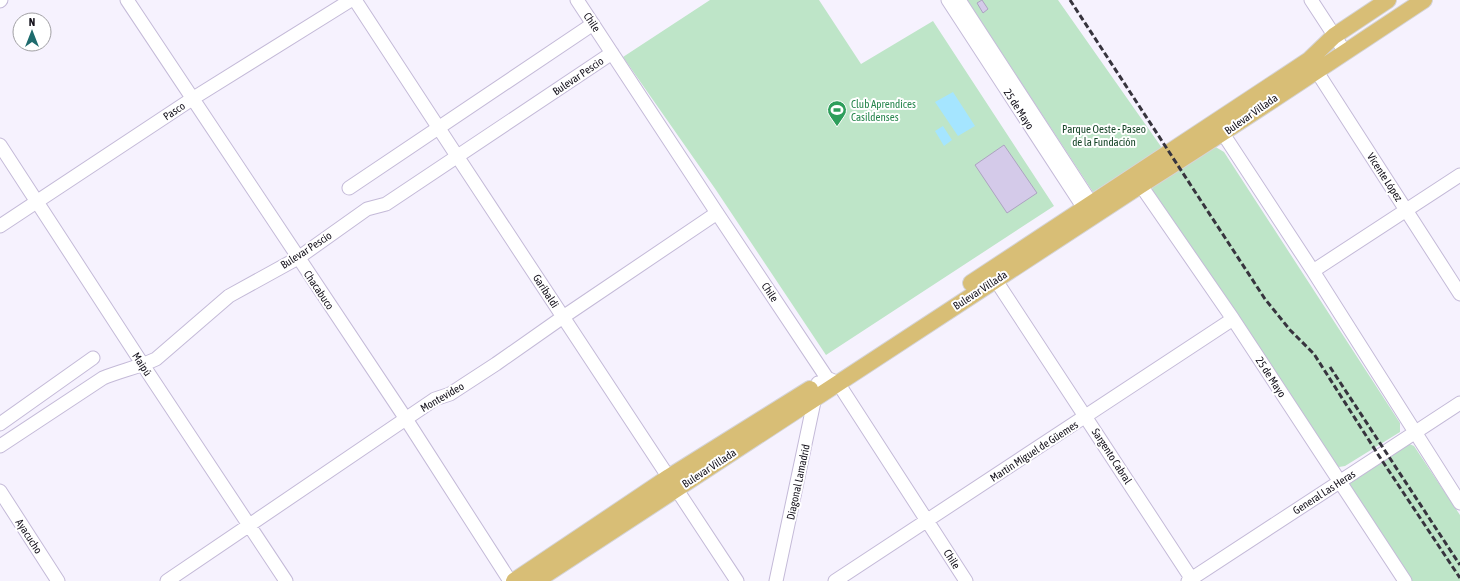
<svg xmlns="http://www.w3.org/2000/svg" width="1460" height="581" font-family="'Asap Condensed',sans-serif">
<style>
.green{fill:#bee5c8}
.water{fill:#a5e5ff}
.building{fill:#d4cae9;stroke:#aca3c0}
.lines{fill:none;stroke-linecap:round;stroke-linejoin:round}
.minor-casing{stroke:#c4bad8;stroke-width:15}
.major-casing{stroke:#d5d4d6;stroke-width:18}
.minor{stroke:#fff;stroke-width:13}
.major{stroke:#d8be76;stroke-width:16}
.rail{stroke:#37343e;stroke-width:3;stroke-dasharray:6 3;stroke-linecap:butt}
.labels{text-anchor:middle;stroke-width:4;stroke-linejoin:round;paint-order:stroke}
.street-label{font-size:11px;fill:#15121c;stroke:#fff}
.leisure-label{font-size:11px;fill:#27864d;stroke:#fff;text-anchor:start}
.park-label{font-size:11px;fill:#154527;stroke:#fff}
</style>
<rect width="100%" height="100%" fill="#f6f2fe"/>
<!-- green -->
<path class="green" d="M 710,0 L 819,0 L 861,64 L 933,21 L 1054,206 L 826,355 L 716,190 L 623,57 Z
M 967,0 L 1058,0 L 1162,148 L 1093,192 Z
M 1214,146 L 1224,152 L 1400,423 L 1400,432 L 1345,466 L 1339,467 L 1331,463 L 1152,190 L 1153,185 Z
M 1405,442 L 1414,446 L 1460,515 L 1460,581 L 1408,581 L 1348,488 L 1350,478 Z"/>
<!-- water -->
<path class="water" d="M 953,92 L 975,126 L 958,136 L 935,102 Z
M 943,126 L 952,140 L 944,146 L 935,131 Z"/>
<!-- building -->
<path class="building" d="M 982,0 L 988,9 L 983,13 L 977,3 Z
M 1004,145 L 1037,193 L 1007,213 L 975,165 Z"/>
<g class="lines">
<!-- minor casing -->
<g class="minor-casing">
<path id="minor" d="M 127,0 L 406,419 L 510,581
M 355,0 L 457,156 L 737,581
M 577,0 L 717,213 L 827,378 L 838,383 L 966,581
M 948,0 L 1089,216
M 959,0 L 1097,212
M 1311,0 L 1345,52
M 0,1 L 1,0
M 1312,64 L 1460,294
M 1218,126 L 1313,271 L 1460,503
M 0,145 L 143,365 L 286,581
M 1135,177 L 1233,319 L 1405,581
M 349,188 L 593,24
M 0,226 L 192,99 L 351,0
M 1313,271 L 1460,175
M 991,273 L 1193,581
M 0,424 L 93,358
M 0,446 L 103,378 C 120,371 139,367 156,359 L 229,296 L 298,258 L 367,209 L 386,204 L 612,53
M 0,491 L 58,581
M 167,581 L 435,399 L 450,394 L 496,364 L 563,317 L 717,213
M 776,581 L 818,383
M 835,581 L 1233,319
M 1188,581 L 1460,403"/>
</g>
<!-- major casing -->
<g class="major-casing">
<path id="major" d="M 971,283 L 1309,60 L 1334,36 L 1388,0
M 514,581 L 669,477 L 810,389
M 536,581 L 1141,185 C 1237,125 1330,62 1424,0"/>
</g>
<!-- minor -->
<use href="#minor" class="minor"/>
<!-- major -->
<use href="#major" class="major"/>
<!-- rail -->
<path class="rail" d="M 1070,0 L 1265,299 L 1290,330 L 1314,354 L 1379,456 L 1460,578
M 1330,367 L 1460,565"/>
</g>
<!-- icons -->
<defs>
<g id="stadium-pin" transform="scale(1)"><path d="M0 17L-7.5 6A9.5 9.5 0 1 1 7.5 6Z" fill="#2e9e5b" stroke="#fff"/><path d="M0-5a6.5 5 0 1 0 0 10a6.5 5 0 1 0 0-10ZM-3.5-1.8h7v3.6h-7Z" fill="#fff"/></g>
</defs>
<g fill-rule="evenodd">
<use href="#stadium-pin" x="837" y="110"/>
</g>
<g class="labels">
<!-- street labels -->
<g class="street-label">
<text transform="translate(592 22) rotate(56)" y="4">Chile</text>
<text transform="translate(578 76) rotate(-34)" y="4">Bulevar Pescio</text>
<text transform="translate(1019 109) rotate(57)" y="4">25 de Mayo</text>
<text transform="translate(174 111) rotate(-34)" y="4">Pasco</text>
<text transform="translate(1251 114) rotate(-35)" y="4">Bulevar Villada</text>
<text transform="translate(1385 177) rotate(57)" y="4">Vicente López</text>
<text transform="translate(306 250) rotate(-33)" y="4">Bulevar Pescio</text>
<text transform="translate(319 290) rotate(56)" y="4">Chacabuco</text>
<text transform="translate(980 290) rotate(-33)" y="4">Bulevar Villada</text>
<text transform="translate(546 291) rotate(57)" y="4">Garibaldi</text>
<text transform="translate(770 292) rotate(56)" y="4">Chile</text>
<text transform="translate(142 364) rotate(57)" y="4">Maipú</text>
<text transform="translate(1271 377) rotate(57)" y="4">25 de Mayo</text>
<text transform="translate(442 397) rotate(-30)" y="4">Montevideo</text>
<text transform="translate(1034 451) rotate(-33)" y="4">Martin Miguel de Güemes</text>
<text transform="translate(1112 456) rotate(57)" y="4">Sargento Cabral</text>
<text transform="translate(709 468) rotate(-33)" y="4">Bulevar Villada</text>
<text transform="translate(798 482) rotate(-78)" y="4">Diagonal Lamadrid</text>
<text transform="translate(1324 492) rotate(-33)" y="4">General Las Heras</text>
<text transform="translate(29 536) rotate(57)" y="4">Ayacucho</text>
<text transform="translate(952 559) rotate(57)" y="4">Chile</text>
</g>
<!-- leisure labels -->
<g class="leisure-label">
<text x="851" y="108">Club Aprendices<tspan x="851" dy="13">Casildenses</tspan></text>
</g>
<!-- park labels -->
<g class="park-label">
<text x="1104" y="133">Parque Oeste - Paseo<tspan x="1104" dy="13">de la Fundación</tspan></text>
</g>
</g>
<!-- north arrow -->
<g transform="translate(32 32)"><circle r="19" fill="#ffffff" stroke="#a1a0a4"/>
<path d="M0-3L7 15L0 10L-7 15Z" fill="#1e6b6d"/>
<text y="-6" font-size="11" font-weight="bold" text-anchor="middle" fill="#15121c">N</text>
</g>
</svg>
